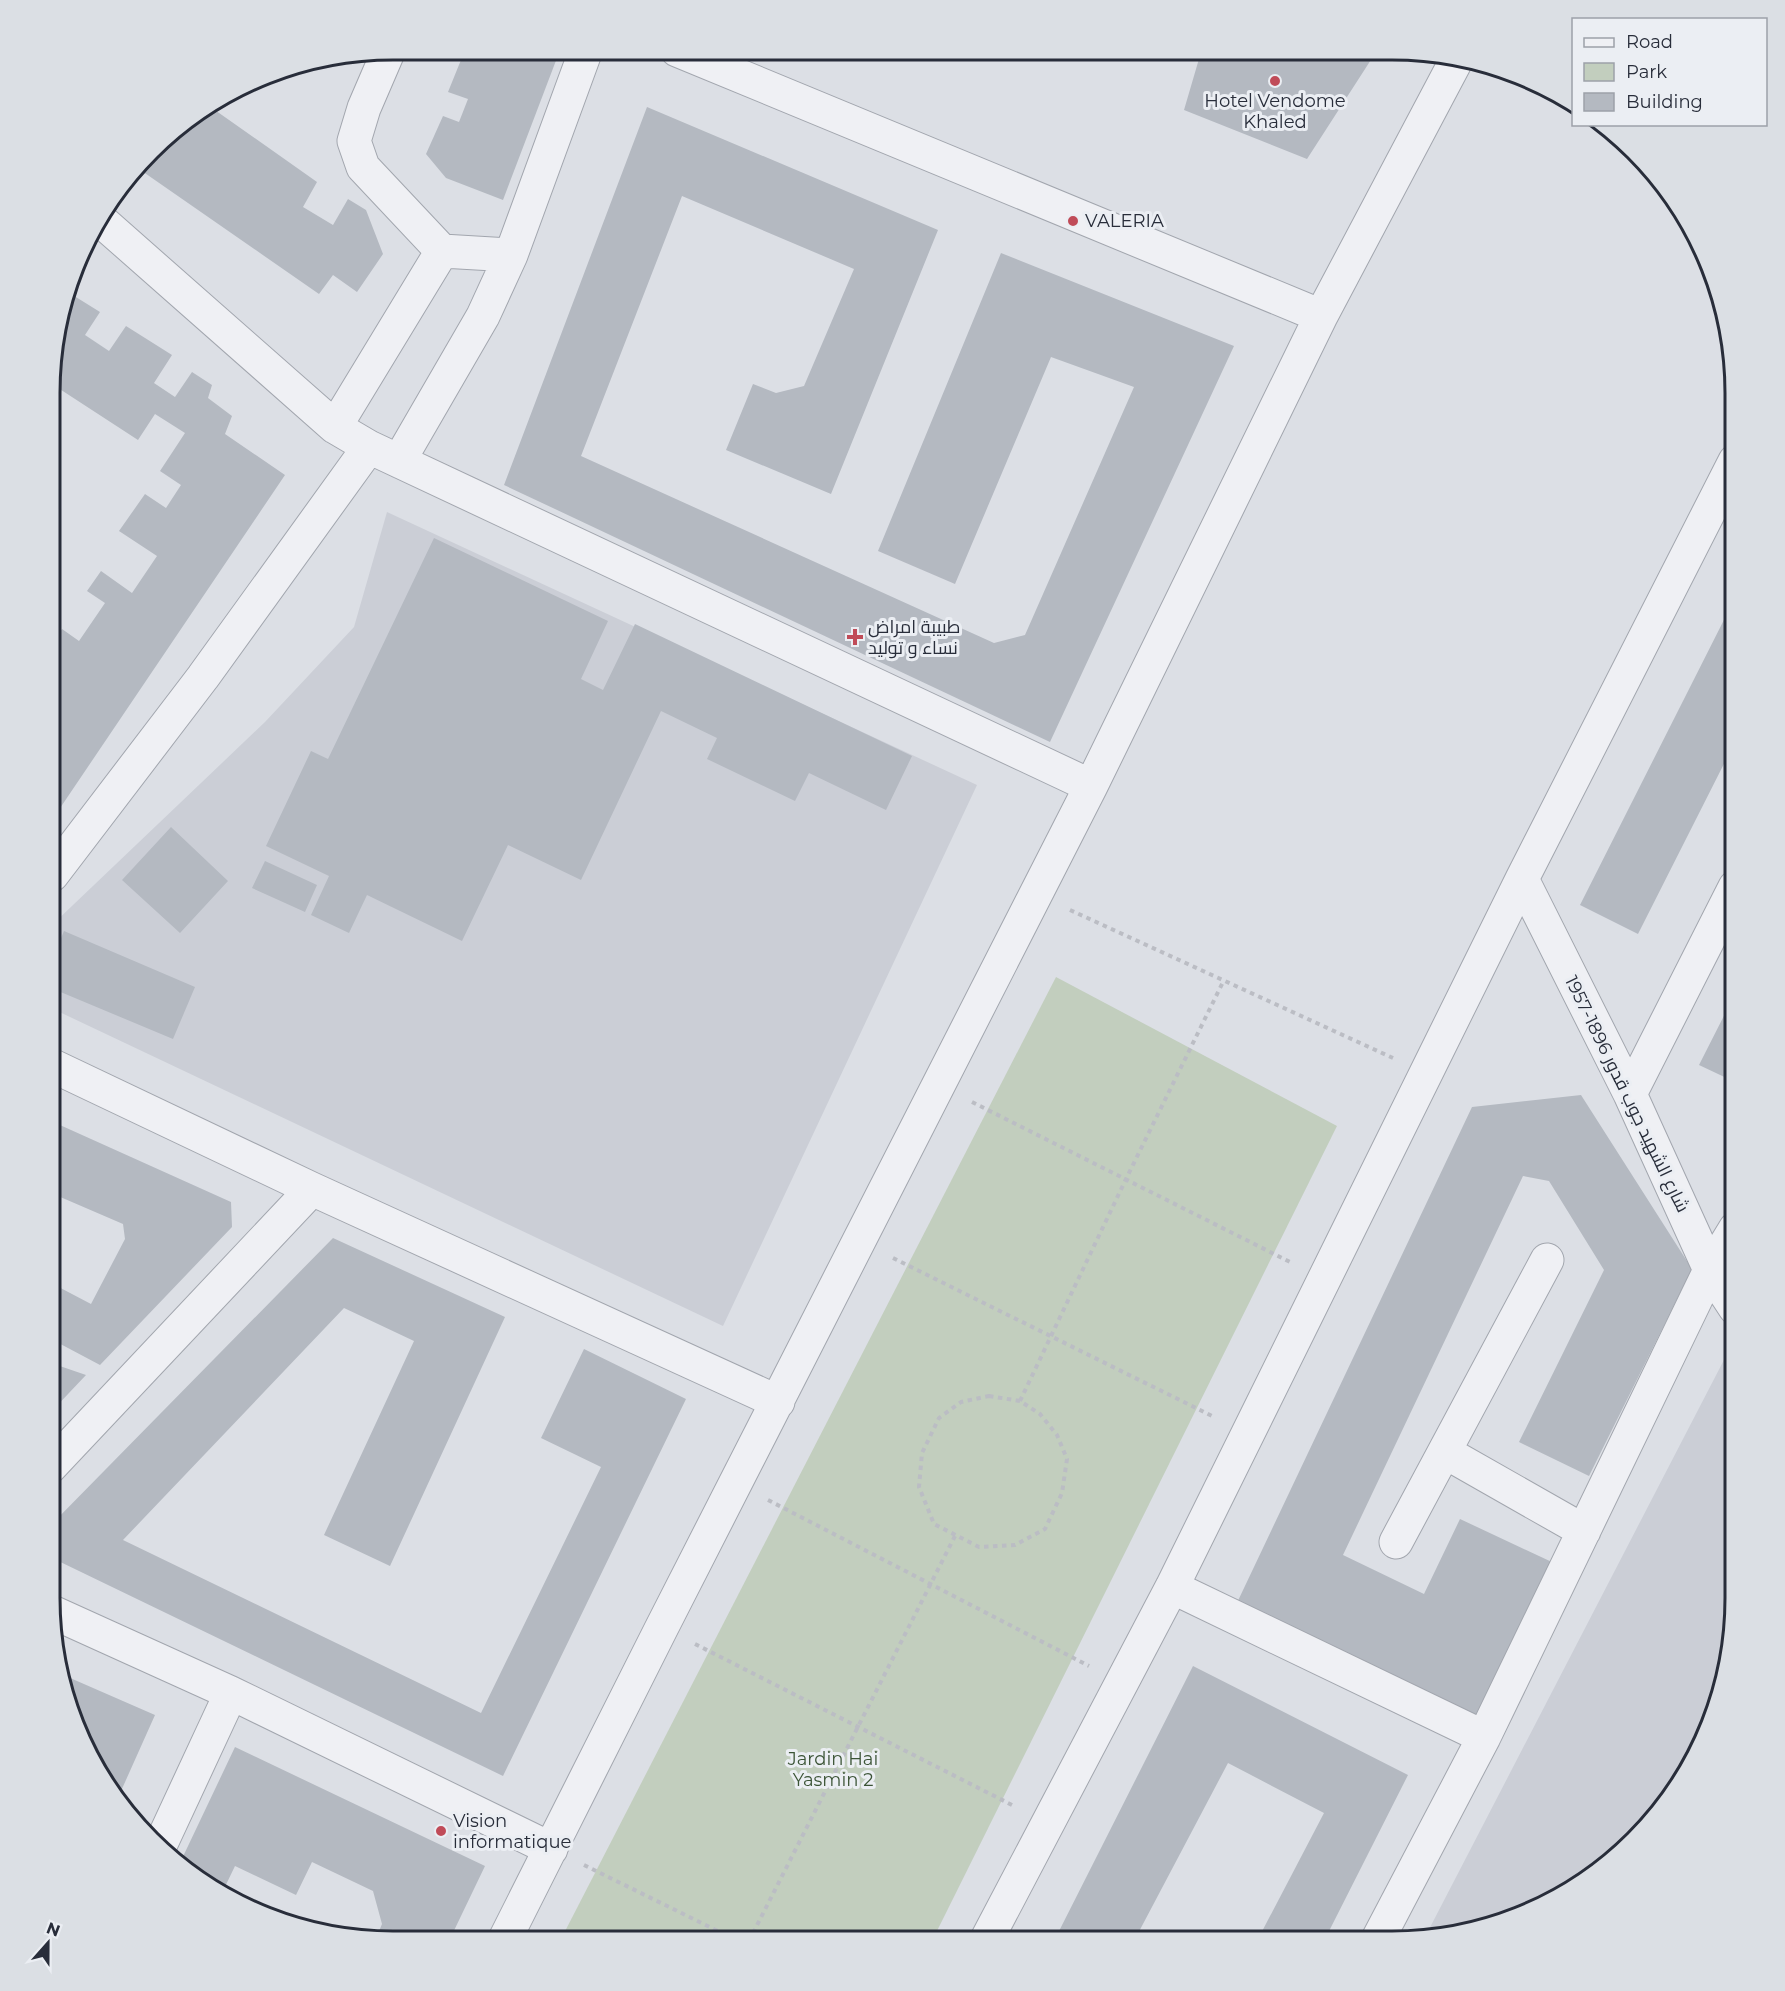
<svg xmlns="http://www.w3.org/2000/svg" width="1785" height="1991" font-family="Montserrat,Cairo,sans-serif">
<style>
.built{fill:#cbced6}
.green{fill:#c2cebe}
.building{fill:#b4b9c1}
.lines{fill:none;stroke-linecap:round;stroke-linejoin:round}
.minor-casing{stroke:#a2a6ae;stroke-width:35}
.path{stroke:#bbbdc4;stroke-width:4;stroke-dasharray:4.5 4.5;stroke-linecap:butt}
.minor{stroke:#eff0f4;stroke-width:33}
.poi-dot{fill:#c04b58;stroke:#ebeef3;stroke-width:2}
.labels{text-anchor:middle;stroke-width:6;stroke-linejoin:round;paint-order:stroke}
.poi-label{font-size:18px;fill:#282d3a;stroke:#ebeef3;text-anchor:start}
.street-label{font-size:18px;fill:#282d3a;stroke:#ebeef3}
.park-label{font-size:18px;fill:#3b5436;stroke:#ebeef3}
.rim{fill:none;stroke:#282d3a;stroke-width:3}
</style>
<rect width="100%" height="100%" fill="#dcdfe5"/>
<!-- built -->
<path class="built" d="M 387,512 L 977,785 L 723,1326 L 51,1008 L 51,926 L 265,722 L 354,627 Z
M 1726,1356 L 1735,1368 L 1735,1620 L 1724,1687 L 1690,1769 L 1635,1841 L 1583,1884 L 1502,1923 L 1424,1939 Z"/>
<!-- green -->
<path class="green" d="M 1056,977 L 1337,1126 L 932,1941 L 560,1941 Z"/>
<!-- building -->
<path class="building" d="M 465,50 L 490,60 L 494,50 L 560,50 L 503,200 L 446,178 L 426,154 L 443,116 L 459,122 L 468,99 L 448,92 Z
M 1201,52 L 1376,52 L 1307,159 L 1184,110 Z
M 647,107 L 938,230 L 831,494 L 726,450 L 753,384 L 776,393 L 804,386 L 854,269 L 682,196 L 581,456 L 994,643 L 1025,635 L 1134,387 L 1051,357 L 955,584 L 878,551 L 1001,253 L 1234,346 L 1050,742 L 504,485 Z
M 212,108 L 317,182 L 303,207 L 333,225 L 348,199 L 366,210 L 383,254 L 357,292 L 333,275 L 319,294 L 139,169 L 167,135 L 186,124 L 189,126 L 194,119 Z
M 71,294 L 100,312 L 85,335 L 109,351 L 126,326 L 172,355 L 154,383 L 175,397 L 192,372 L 212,385 L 208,398 L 232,416 L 225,434 L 285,475 L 52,820 L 52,681 L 59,671 L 52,667 L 52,643 L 62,629 L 79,641 L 105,603 L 87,591 L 101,571 L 132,593 L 157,556 L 119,531 L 145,494 L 166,508 L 181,485 L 160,471 L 185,433 L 155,414 L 138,440 L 52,384 L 52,348 Z
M 434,538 L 608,621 L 581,679 L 603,690 L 635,624 L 912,756 L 886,810 L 809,773 L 795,801 L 707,759 L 717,738 L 661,711 L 581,880 L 508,845 L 462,941 L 367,895 L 349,933 L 311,915 L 329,876 L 266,846 L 311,751 L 328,759 Z
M 1735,598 L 1735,742 L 1638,934 L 1580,905 Z
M 171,827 L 228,881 L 180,933 L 122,880 Z
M 265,861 L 317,885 L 305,912 L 252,888 Z
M 64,931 L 195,987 L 173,1039 L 51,988 L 51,962 Z
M 1735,994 L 1735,1082 L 1699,1065 Z
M 1581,1095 L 1692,1269 L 1589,1476 L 1519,1442 L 1604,1270 L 1549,1181 L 1523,1176 L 1343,1555 L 1424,1594 L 1460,1519 L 1554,1563 L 1478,1722 L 1235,1607 L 1472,1107 Z
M 51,1121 L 231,1202 L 232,1227 L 100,1365 L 51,1339 L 51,1283 L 91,1304 L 125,1239 L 123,1224 L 51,1193 Z
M 333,1238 L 505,1317 L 390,1566 L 324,1535 L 414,1341 L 344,1308 L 123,1540 L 481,1713 L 601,1467 L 541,1438 L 584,1349 L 686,1399 L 503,1776 L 50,1557 L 50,1526 Z
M 51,1363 L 86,1375 L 51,1412 Z
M 1193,1666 L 1408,1775 L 1324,1941 L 1257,1941 L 1324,1813 L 1228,1763 L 1134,1941 L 1054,1941 Z
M 61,1674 L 155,1715 L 117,1800 L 107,1789 L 68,1708 Z
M 235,1747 L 485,1866 L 449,1941 L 375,1941 L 382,1924 L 373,1891 L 312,1862 L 296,1895 L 235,1866 L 221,1895 L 179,1865 Z"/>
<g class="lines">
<!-- minor casing -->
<g class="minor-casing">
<path id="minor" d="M 389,50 L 364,108 L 354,141 L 363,167 L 442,251 L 335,427 L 369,447 L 1091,786
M 677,50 L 1321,316
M 98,218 L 335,427
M 442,251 L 511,255 L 586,50
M 399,461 L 483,316 L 511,255
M 52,875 L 203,677 L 369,447
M 1522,879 L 1630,1094 L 1710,1270 L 1735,1308
M 51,1065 L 312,1189 L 778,1402
M 1630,1094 L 1735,887
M 1445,1452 L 1584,1531
M 50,1467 L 312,1189
M 1396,1542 L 1547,1260
M 1172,1587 L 1484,1737
M 50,1611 L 231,1693 L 551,1849
M 159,1848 L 231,1693
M 504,1941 L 662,1627 L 1091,786 L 1321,316 L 1458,57
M 986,1941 L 1172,1587 L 1522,879 L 1735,461
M 1377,1941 L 1484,1737 L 1710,1270 L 1735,1229"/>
</g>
<!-- path -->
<path class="path" d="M 1070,910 L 1393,1058
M 972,1102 L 1290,1262
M 893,1258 L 1214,1417
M 989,1396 L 1020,1401 L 1040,1414 L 1057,1435 L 1067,1459 L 1062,1493 L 1045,1529 L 1015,1545 L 979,1547 L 934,1524 L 919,1487 L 922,1453 L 939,1418 L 961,1402 Z
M 1020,1401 L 1126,1179 L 1224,980
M 768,1500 L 1089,1666
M 695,1644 L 1014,1806
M 584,1865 L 738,1941
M 749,1941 L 955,1536"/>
<!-- minor -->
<use href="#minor" class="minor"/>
</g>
<!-- markers -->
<g class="poi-dot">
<circle cx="1275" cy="81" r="6"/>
<circle cx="1073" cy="221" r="6"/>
<path d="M852 628h6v6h6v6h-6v6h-6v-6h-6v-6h6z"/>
<circle cx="441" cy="1831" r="6"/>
</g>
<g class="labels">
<!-- poi labels -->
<g class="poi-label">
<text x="1275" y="107" text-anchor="middle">Hotel Vendome<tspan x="1275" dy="21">Khaled</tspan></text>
<text x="1085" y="227">VALERIA</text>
<text x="868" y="633">طبيبة امراض<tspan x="868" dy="21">نساء و توليد</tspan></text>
<text x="453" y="1827">Vision<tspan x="453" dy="21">informatique</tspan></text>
</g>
<!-- street labels -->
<g class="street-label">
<text transform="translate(1627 1094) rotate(64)" y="6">شارع الشهيد جوب قدور 1896-1957</text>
</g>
<!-- park labels -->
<g class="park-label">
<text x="833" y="1765">Jardin Hai<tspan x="833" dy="21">Yasmin 2</tspan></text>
</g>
</g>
<!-- crop -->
<path d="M0 0H1785V1991H0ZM393 60H1392A333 333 0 0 1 1725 393V1598A333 333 0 0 1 1392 1931H393A333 333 0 0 1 60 1598V393A333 333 0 0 1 393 60Z" fill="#dbdfe4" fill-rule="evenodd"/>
<path class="rim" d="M393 60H1392A333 333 0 0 1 1725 393V1598A333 333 0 0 1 1392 1931H393A333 333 0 0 1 60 1598V393A333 333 0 0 1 393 60Z"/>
<!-- legend -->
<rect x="1572" y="18" width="195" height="108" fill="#ebeef3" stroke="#9da1a9" stroke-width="1.5"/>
<rect x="1584" y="38" width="30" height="9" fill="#eff0f4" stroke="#9da1a9" stroke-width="1.5"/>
<text x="1626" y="48" font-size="18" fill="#282d3a">Road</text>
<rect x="1584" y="63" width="30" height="18" fill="#c2cebe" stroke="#9da1a9" stroke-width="1.5"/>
<text x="1626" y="78" font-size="18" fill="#282d3a">Park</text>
<rect x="1584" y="93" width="30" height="18" fill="#b4b9c1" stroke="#9da1a9" stroke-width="1.5"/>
<text x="1626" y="108" font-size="18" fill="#282d3a">Building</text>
<!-- north arrow -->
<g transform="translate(48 1943) rotate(21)" stroke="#ebeef3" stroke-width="4.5" paint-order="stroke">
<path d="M0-4.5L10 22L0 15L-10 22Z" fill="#282d3a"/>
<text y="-9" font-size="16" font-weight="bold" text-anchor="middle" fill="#282d3a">N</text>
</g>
</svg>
